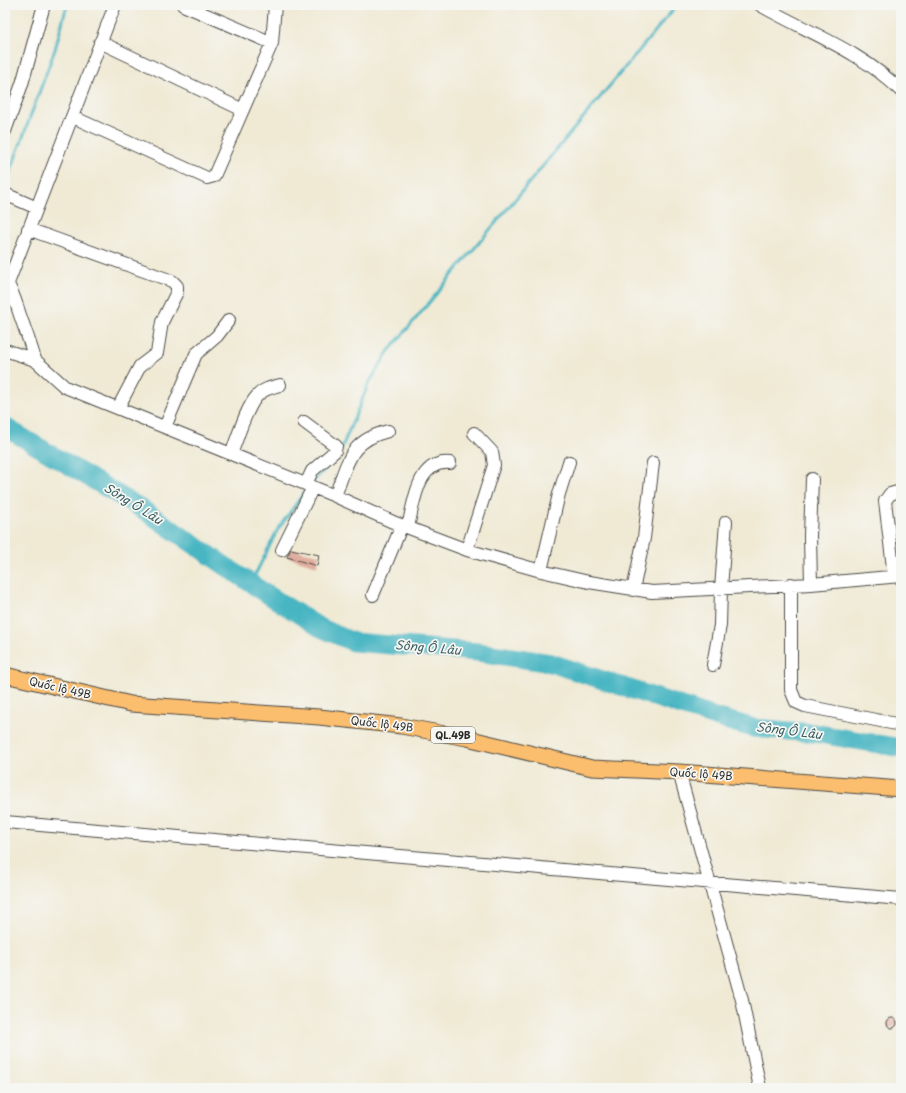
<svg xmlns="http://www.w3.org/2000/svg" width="906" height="1093" font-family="'Playpen Sans',sans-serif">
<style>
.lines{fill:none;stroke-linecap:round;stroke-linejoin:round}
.stream{stroke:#47b5c2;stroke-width:3}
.river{stroke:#47b5c2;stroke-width:19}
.building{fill:#e0ad9f}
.minor-casing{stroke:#494844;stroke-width:14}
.major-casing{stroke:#494844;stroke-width:17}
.minor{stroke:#fff;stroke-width:12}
.major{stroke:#fbbd6e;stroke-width:15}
.labels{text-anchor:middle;stroke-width:3.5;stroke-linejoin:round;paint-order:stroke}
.shield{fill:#f6f6f2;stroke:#686867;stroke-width:1}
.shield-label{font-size:10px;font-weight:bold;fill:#2b2b2b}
.street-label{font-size:11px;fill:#2b2b2b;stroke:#f6f6f2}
.water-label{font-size:12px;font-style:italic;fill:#355b60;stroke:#f6f6f2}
</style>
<rect width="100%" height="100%" fill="#f6f6f2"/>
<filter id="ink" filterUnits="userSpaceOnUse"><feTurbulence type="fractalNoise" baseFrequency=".025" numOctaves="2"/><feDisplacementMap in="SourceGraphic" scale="8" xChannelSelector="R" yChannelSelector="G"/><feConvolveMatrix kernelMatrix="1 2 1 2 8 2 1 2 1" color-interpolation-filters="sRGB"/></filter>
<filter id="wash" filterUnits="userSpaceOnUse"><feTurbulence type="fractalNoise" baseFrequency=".012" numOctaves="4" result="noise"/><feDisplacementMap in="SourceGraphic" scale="16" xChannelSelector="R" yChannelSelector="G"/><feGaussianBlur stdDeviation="0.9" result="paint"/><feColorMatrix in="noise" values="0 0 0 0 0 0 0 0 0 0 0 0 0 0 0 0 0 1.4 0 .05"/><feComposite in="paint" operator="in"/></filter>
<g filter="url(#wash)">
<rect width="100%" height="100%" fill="#f0ead5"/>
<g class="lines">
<!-- stream -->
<path class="stream" d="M 5,186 L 55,49 L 67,5
M 340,452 L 369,383 L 388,352 L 677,5
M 312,483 L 332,461
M 251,583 L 278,529 L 307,489"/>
<!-- river -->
<path class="river" d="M 5,427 L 142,509 L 259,589 L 319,627 L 353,642 L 478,652 L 551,663 L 715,717 L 754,728 L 814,733 L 901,748"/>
</g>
<g id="blocks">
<!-- building -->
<path class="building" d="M 291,549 L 319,555 L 317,566 L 287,557 Z
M887 1023a5 5 0 1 1 10 0a5 5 0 1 1-10 0Z"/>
</g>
</g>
<g filter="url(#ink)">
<use href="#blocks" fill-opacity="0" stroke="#494844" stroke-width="1"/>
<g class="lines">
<!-- minor casing -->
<g class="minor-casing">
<path id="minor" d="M 183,5 L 272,43
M 760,5 C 807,32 863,52 901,91
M 100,42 L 243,110
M 73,117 L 207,178 L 214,176 L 272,43 L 275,5
M 5,131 L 22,84 L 44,5
M 5,194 L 37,208
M 28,229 L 172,281 L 177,286 L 177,292 L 162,322 L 157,353 L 140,366 L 118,408
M 7,283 C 14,294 16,303 20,315 C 25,330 31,344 35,360
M 5,291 L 115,5
M 5,350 L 35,360 L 65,387 L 335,496 L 393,522 L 467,550 L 541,571 L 589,582 L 652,592 L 811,584 L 901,576
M 304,422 L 336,446 L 335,451 L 312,471 L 306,484
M 165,427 L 196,354 L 217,336 L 229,320
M 231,454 C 238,437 246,408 257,396 C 263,389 272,387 280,385
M 335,496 C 348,462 349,441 388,431
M 408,527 C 414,503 417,460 450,463
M 282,550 L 313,487
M 467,550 L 494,465 L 492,452 L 474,433
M 541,571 L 559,494 L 569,462
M 894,576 L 885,501 L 890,494 L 901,491
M 791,584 L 791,690 L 796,702 L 805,706 L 901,725
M 811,584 L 810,536 L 812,479
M 633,590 L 644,538 L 653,463
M 373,595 L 402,525
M 713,665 L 720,625 L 721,589 L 726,522
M 679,772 L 742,1000 L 760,1088
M 5,822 L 901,899"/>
</g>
<!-- major casing -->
<g class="major-casing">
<path id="major" d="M 5,675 L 131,704 L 319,717 L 401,726 L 467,738 L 592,768 L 679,772 L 901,789"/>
</g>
<!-- minor -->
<use href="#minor" class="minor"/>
<!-- major -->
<use href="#major" class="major"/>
</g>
</g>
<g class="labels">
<!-- shield labels -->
<rect class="shield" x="431" y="727" width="44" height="16" rx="3"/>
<g class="shield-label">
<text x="453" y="739">QL.49B</text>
</g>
<!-- street labels -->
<g class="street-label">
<text transform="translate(60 688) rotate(13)" y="4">Quốc lộ 49B</text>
<text transform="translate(382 724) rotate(7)" y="4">Quốc lộ 49B</text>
<text transform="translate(701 774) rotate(4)" y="4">Quốc lộ 49B</text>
</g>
<!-- water labels -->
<g class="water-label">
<text transform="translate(133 504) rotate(32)" y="4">Sông Ô Lâu</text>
<text transform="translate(428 648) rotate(5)" y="4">Sông Ô Lâu</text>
<text transform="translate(789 731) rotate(7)" y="4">Sông Ô Lâu</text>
</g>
</g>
<!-- margin -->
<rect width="906" height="1093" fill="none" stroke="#f6f6f2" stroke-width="20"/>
</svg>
